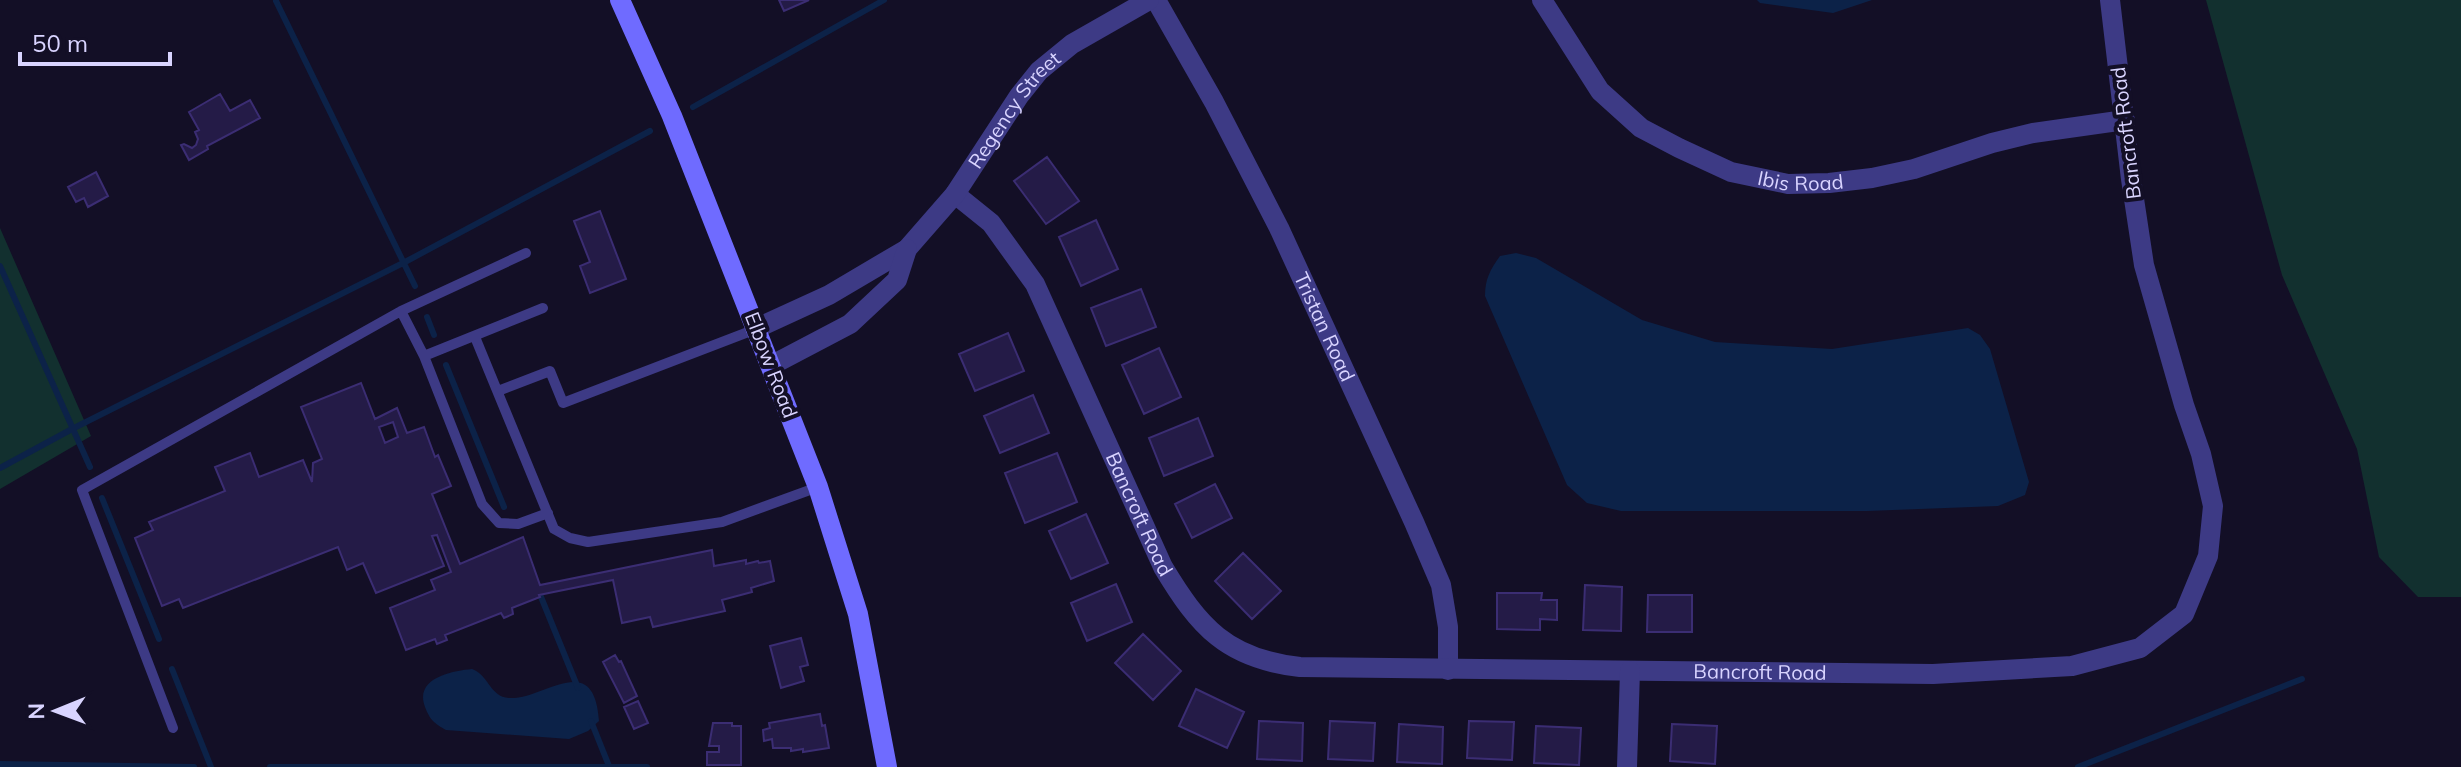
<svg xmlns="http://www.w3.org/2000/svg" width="2461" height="767" font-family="Mulish,sans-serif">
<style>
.green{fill:#12302f}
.water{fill:#0c2248}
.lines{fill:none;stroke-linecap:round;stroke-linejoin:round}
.stream{stroke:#0c2248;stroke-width:6}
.building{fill:#241b47;stroke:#3b2d73;stroke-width:2;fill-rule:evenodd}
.service{stroke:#3d3a85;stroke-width:10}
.minor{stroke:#3d3a85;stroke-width:20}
.secondary{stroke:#6f6bff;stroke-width:20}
.labels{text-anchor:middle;stroke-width:8;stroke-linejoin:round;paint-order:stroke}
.street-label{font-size:20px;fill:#d9d4ff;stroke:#130f26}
</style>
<rect width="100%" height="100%" fill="#130f26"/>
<!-- green -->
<path class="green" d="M 2206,0 L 2461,0 L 2461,597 L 2418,597 L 2379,557 L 2357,449 L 2282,275 Z
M 0,228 L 91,436 L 0,489 Z"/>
<!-- water -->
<path class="water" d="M 1757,0 L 1872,0 L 1833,13 L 1760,3 Z
M 1516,253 L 1536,258 L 1642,320 L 1715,342 L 1832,349 L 1968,328 L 1980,335 L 1990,349 L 2029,482 L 2025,495 L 1998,506 L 1867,511 L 1621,511 L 1587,503 L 1567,485 L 1485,296 C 1485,279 1490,270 1500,256 Z
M 472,669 C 488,674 490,697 509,698 C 544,700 594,648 599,721 L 588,731 L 569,739 L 446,730 C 434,723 430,720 425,707 C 414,678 452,671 472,669 Z"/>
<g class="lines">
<!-- stream -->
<path class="stream" d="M 276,1 L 415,286
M 693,107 L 884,0
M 0,266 L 90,467
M 427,317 L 434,335
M 446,365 L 504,507
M 0,468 L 74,428 L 405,262 L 650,131
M 102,498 L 159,639
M 537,587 L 578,688
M 172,669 L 211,767
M 591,721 L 609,766
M 0,764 L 194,767
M 270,767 L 647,767
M 2078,767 L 2302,679"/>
</g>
<!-- building -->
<path class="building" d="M 779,0 L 809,0 L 784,11 Z
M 220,94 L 230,111 L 250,100 L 260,118 L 207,146 L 208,149 L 189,160 L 181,145 L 184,144 L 192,148 L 196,145 L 198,139 L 195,132 L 199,130 L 189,112 Z
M 1047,157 L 1079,201 L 1046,224 L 1014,181 Z
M 96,172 L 108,196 L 88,207 L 84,198 L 76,202 L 68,187 Z
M 600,211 L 626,279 L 590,293 L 580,266 L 590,262 L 574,221 Z
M 1096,220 L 1118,269 L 1081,286 L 1059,237 Z
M 1141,289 L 1156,327 L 1106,346 L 1091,308 Z
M 1008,333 L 1024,371 L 975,391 L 959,354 Z
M 1159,348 L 1181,397 L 1144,414 L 1122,365 Z
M 361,383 L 375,419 L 397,408 L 407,433 L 424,427 L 435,457 L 438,455 L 451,486 L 432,494 L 460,564 L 523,537 L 540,585 L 712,550 L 714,566 L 746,560 L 746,564 L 758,561 L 759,563 L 770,561 L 774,581 L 751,588 L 752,592 L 722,600 L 725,611 L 653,627 L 650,617 L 622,623 L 613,580 L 539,595 L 540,597 L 512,608 L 513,614 L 504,618 L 501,613 L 445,635 L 447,640 L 437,644 L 435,639 L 406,650 L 390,608 L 435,590 L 431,580 L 451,572 L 437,535 L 432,536 L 444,566 L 376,593 L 363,563 L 347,570 L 338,547 L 183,608 L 179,599 L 162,606 L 135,538 L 153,530 L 149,522 L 225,491 L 215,467 L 250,453 L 259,477 L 303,460 L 312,482 L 313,463 L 322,459 L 301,407 ZM 393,422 L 398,437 L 385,443 L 379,427 Z
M 1033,395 L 1049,433 L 1000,453 L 984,416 Z
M 1198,418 L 1213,456 L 1164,476 L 1149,438 Z
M 1057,453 L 1077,502 L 1025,523 L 1005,473 Z
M 1215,484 L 1232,518 L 1192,538 L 1175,504 Z
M 1086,514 L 1108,563 L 1071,579 L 1049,531 Z
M 1243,553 L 1281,591 L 1252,619 L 1215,581 Z
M 1116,584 L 1132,622 L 1087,641 L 1071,603 Z
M 1585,585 L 1622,587 L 1621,631 L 1583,630 Z
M 1497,593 L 1542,593 L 1541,600 L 1557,600 L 1557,620 L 1540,619 L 1540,630 L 1497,629 Z
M 1648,595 L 1692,595 L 1692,632 L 1647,632 Z
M 1143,634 L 1181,671 L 1153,700 L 1115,663 Z
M 801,638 L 808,665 L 800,667 L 804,681 L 781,688 L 770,646 Z
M 615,655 L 619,662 L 621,661 L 637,696 L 624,703 L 603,662 Z
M 1196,689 L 1244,712 L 1227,748 L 1179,726 Z
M 638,701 L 648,723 L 634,729 L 624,707 Z
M 820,714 L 822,726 L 825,725 L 829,748 L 803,752 L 803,749 L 791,751 L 791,748 L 773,748 L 772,739 L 764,741 L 763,730 L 770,728 L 769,723 Z
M 1259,721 L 1303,723 L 1302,761 L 1257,759 Z
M 1330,721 L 1375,723 L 1373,761 L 1328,759 Z
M 1469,721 L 1514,722 L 1512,760 L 1467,758 Z
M 713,723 L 732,723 L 732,726 L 741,726 L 741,765 L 707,765 L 707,752 L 719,752 L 719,746 L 709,746 Z
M 1399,724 L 1443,727 L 1442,764 L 1397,762 Z
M 1672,724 L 1717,726 L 1715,764 L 1670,761 Z
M 1536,726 L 1581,728 L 1579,765 L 1534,763 Z"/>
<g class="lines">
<!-- service -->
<path class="service" d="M 401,311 L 424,356 L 482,504 L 499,523 L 518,524 L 548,513
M 475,337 L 554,529 L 570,538 L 588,542 L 722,522 L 818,487
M 424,356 L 543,308
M 498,391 L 550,371 L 563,403 L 756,329
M 173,728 L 82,490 L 401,311 L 526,253"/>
<!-- minor -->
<g class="minor">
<path id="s1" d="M 1156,0 L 1214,102 L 1279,228 L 1414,522 L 1441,585 L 1448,627 L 1448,670"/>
<path id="s2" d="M 1542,0 L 1600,91 L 1641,128 L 1679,148 L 1731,172 L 1788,184 L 1829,183 L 1872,178 L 1914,169 L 1992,143 L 2033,133 L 2125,120"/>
<path id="s3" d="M 955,194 L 991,223 L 1035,284 L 1163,567 C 1199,627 1227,659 1300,667 L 1933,674 L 2072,666 L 2140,648 L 2184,614 L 2208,556 L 2213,506 L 2201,454 L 2184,405 L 2144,265 L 2131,179 L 2110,0"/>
<path id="s4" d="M 757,328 L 829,295 L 907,249 L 955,194 L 1019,96 L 1039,71 L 1072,44 L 1149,0"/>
<path d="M 772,365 L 850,324 L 897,280 L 907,249"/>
<path d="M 1627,767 L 1630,671"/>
</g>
<!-- secondary -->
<path class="secondary" d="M 620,0 L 672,116 L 818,487 L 858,614 L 887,767"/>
</g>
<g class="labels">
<!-- street labels -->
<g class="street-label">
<text dy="7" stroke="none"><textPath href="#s4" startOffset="346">Regency Street</textPath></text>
<text transform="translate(2126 133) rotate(-97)" y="7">Bancroft Road</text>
<text dy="7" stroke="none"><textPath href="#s2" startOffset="334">Ibis Road</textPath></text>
<text dy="7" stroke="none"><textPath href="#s1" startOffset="368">Tristan Road</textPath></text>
<text transform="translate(771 365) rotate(69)" y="7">Elbow Road</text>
<text dy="7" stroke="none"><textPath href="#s3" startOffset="374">Bancroft Road</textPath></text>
<text dy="7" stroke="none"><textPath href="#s3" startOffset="1070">Bancroft Road</textPath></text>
</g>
</g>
<!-- north arrow -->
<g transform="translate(56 711) rotate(269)" stroke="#130f26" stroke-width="6" paint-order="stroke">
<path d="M0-6L14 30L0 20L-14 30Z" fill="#d9d4ff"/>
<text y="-12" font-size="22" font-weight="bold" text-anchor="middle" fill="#d9d4ff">N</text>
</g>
<!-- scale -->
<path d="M20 52v12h150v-12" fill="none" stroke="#d9d4ff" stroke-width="4"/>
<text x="32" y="52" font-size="24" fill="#d9d4ff" stroke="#130f26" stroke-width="6" paint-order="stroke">50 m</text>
</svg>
